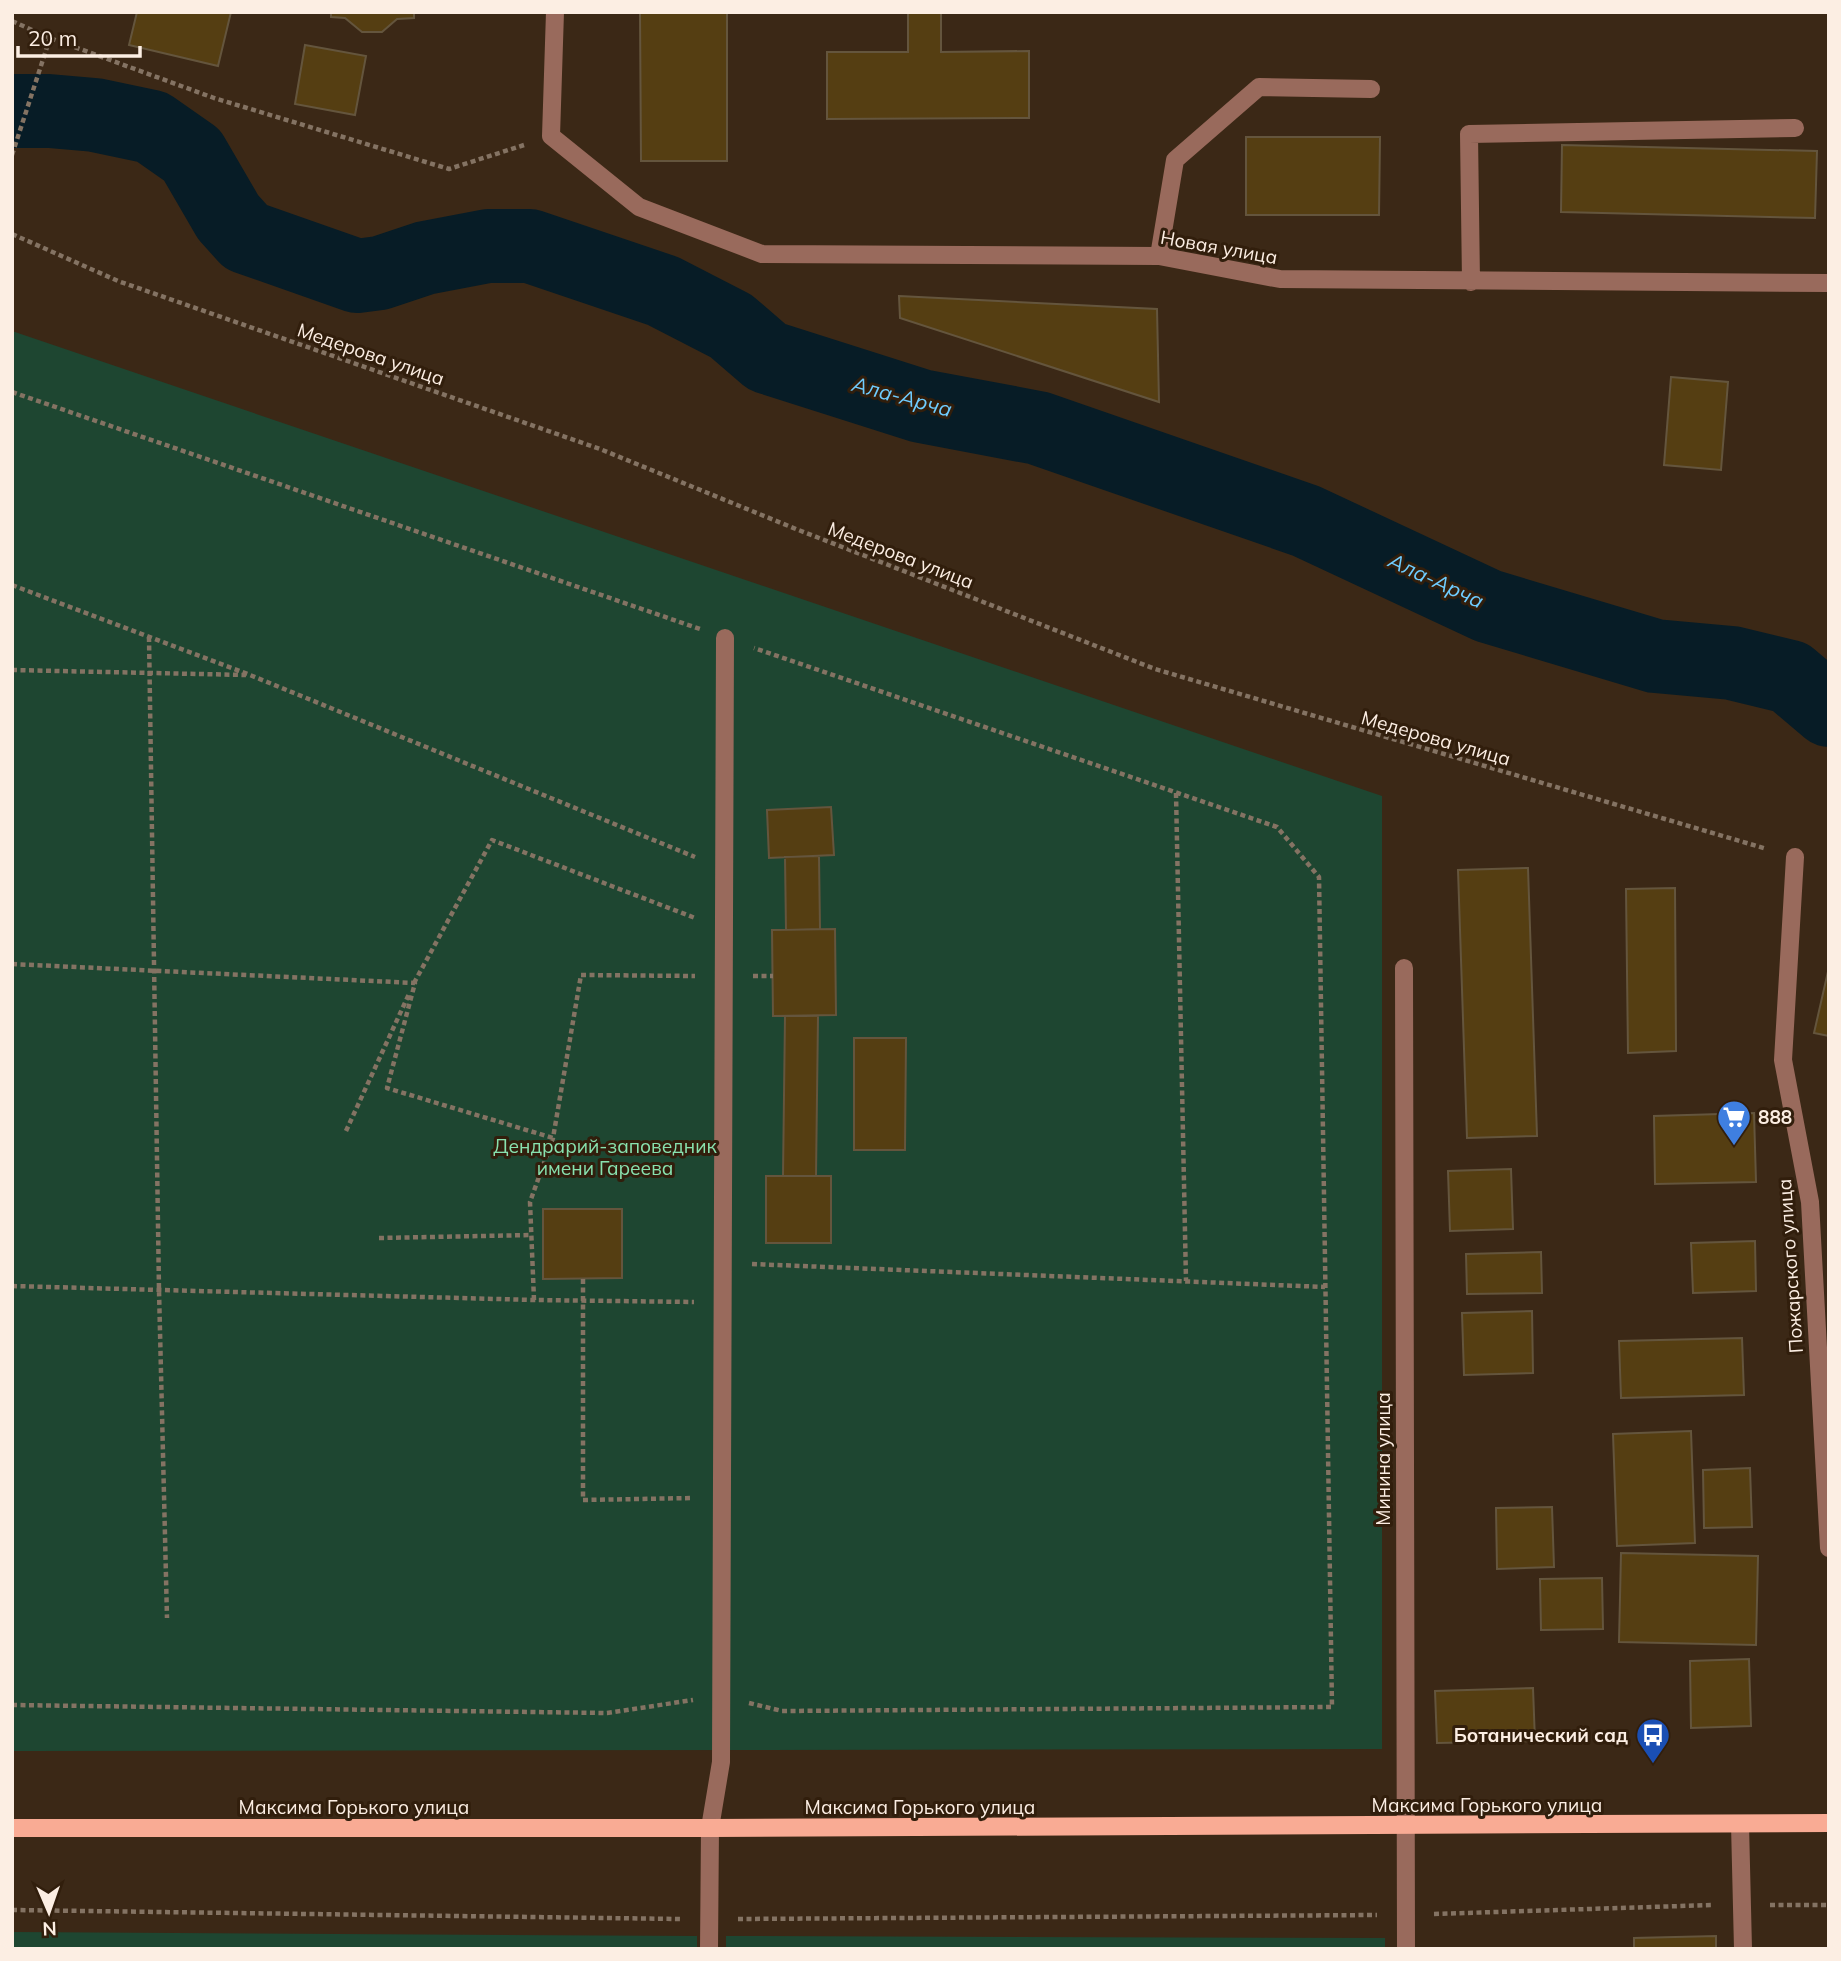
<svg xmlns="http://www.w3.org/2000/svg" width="1841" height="1961" font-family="Mulish,sans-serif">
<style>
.green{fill:#1e4631}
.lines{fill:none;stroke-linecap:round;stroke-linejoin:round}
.river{stroke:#071c26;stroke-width:74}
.building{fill:#553e12;stroke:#64553d;stroke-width:2}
.path{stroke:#847363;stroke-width:4.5;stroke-dasharray:5 3.5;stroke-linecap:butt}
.minor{stroke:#996a5c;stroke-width:18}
.major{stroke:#f9ab94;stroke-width:18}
.labels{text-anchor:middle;stroke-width:6;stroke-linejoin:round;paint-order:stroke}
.street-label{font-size:19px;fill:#fceee3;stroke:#311e0c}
.poi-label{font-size:19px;font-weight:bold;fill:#fceee3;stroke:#311e0c;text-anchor:start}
.park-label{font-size:19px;fill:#88e2af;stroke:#311e0c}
.water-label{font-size:21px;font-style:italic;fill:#6fcdff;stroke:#311e0c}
</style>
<rect width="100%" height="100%" fill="#3b2816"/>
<!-- green -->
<path class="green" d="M 12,331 L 1382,796 L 1382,1749 L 12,1751 Z
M 12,1932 L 697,1936 L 697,1949 L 12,1949 Z
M 726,1936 L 1385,1938 L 1385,1949 L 726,1949 Z"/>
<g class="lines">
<!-- river -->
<path class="river" d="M 12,111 L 49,111 L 95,115 L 152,127 L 192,155 L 228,217 L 246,237 L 357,276 L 380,273 L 425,258 L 488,246 L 530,246 L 663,291 L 731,326 L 767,357 L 921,406 L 1038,428 L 1306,521 L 1488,606 L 1655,656 L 1732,663 L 1790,677 L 1829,710"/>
</g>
<!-- building -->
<path class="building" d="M 137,12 L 231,12 L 218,66 L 129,45 Z
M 331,12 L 414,12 L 414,18 L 397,19 L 382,32 L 362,32 L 345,18 L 331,17 Z
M 640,12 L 727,12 L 727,161 L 641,161 Z
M 908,12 L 941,12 L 941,52 L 1029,51 L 1029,118 L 827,119 L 827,52 L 908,52 Z
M 305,45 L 366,56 L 355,115 L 295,104 Z
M 1246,137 L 1380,137 L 1379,215 L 1246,215 Z
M 1562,145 L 1817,151 L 1815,218 L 1561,212 Z
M 899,296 L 1157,309 L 1159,402 L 900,318 Z
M 1671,377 L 1728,382 L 1721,470 L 1664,465 Z
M 831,807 L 834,855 L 769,858 L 767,810 Z
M 819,856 L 820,929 L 786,930 L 785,857 Z
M 1528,868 L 1537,1136 L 1467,1138 L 1458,870 Z
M 1675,888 L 1676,1051 L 1628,1053 L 1626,889 Z
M 835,929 L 836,1015 L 773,1016 L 772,930 Z
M 1829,967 L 1829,1036 L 1814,1033 Z
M 785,1016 L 818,1016 L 816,1176 L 783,1176 Z
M 854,1038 L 906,1038 L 905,1150 L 854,1150 Z
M 1754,1113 L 1756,1182 L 1655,1184 L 1654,1116 Z
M 1511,1169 L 1513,1229 L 1450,1231 L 1448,1171 Z
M 766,1176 L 831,1176 L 831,1243 L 766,1243 Z
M 543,1209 L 622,1209 L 622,1278 L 543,1279 Z
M 1755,1241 L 1756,1291 L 1693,1293 L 1691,1243 Z
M 1541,1252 L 1542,1293 L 1467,1294 L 1466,1254 Z
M 1532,1311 L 1533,1373 L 1464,1375 L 1462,1313 Z
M 1742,1338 L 1744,1395 L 1621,1398 L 1619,1341 Z
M 1691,1431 L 1695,1543 L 1617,1546 L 1613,1434 Z
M 1750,1468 L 1752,1527 L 1704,1528 L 1703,1470 Z
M 1552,1507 L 1554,1567 L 1497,1569 L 1496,1508 Z
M 1621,1553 L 1758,1556 L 1756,1645 L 1619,1642 Z
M 1602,1578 L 1603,1629 L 1541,1630 L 1540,1579 Z
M 1749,1659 L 1751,1726 L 1691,1728 L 1690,1661 Z
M 1533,1688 L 1535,1741 L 1437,1743 L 1435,1691 Z
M 1716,1936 L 1716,1949 L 1634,1949 L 1634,1938 Z"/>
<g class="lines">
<!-- path -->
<path class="path" d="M 12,21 L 50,38 L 214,98 L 449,169 L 524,145
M 12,155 L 50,38
M 12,234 L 118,281 L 600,449 L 796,529 L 1155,669 L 1767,849
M 12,392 L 700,629
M 12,585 L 250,675 L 695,857
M 149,637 L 159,1290 L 167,1618
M 12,670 L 246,675
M 1176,793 L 1186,1281
M 12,964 L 415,983 L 387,1088 L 553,1138
M 753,976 L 773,976
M 414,983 L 492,840 L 695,918
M 346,1131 L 409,994
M 379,1238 L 532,1235
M 752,1264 L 1325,1287
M 583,1279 L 583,1500 L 693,1498
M 12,1286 L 534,1300 L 694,1302
M 534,1300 L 530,1202 L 553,1138 L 581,975 L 695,976
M 749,1703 L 782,1711 L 1332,1707 L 1319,877 L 1277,827 L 754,648
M 12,1705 L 607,1713 L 693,1700
M 1770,1905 L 1829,1905
M 12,1910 L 680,1919
M 1434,1914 L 1712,1905
M 738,1919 L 1377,1915"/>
<!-- minor -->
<path class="minor" d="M 555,12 L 551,136 L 639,207 L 762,254 L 1159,256 L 1280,279 L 1829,283
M 1159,256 L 1175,160 L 1259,87 L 1371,89
M 1471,282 L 1469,134 L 1795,128
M 1795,857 L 1783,1060 L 1810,1202 L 1829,1548
M 1404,968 L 1406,1949
M 1740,1824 L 1743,1949
M 709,1949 L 710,1828 L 721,1762 L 725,638"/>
<!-- major -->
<path class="major" d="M 12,1828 L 710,1828 L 1829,1823"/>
</g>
<!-- icons -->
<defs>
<g id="supermarket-pin" transform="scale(1.75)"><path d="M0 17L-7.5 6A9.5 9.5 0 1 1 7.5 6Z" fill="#3f7fe0" stroke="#311e0c"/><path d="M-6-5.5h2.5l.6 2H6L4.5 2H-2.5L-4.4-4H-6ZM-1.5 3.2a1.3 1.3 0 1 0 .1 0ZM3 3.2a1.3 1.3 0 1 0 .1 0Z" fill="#fff"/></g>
<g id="bus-pin" transform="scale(1.75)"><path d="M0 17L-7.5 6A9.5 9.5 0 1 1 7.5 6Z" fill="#1a4fb4" stroke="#311e0c"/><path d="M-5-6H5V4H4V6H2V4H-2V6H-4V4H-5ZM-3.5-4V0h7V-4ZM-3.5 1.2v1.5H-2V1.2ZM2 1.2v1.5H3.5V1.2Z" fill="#fff"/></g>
</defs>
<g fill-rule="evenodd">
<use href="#supermarket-pin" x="1734" y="1117"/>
<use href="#bus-pin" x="1653" y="1735"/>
</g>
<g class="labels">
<!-- street labels -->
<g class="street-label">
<text transform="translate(1219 247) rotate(10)" y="7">Новая улица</text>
<text transform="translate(371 354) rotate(19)" y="7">Медерова улица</text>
<text transform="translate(901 555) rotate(21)" y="7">Медерова улица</text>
<text transform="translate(1436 738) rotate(16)" y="7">Медерова улица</text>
<text transform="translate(1790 1266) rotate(-94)" y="7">Пожарского улица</text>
<text transform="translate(1383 1459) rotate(-90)" y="7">Минина улица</text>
<text x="1487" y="1812">Максима Горького улица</text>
<text x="354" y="1814">Максима Горького улица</text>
<text x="920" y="1814">Максима Горького улица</text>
</g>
<!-- poi labels -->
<g class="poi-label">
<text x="1758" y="1124">888</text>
<text x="1628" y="1742" text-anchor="end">Ботанический сад</text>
</g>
<!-- park labels -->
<g class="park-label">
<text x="605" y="1153">Дендрарий-заповедник<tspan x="605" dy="22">имени Гареева</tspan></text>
</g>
<!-- water labels -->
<g class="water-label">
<text transform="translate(902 397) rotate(15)" y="7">Ала-Арча</text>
<text transform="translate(1436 581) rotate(25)" y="7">Ала-Арча</text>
</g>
</g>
<!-- border -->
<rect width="1841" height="1961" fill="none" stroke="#fceee3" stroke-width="28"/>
<!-- north arrow -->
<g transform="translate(49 1912) rotate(178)" stroke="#311e0c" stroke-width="5" paint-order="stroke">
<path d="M0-5L12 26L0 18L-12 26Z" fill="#fceee3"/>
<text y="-10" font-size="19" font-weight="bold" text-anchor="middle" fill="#fceee3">N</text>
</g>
<!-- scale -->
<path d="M18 46v10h122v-10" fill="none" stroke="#fceee3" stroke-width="3.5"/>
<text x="28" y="46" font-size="21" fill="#fceee3" stroke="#311e0c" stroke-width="5" paint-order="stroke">20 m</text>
</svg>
